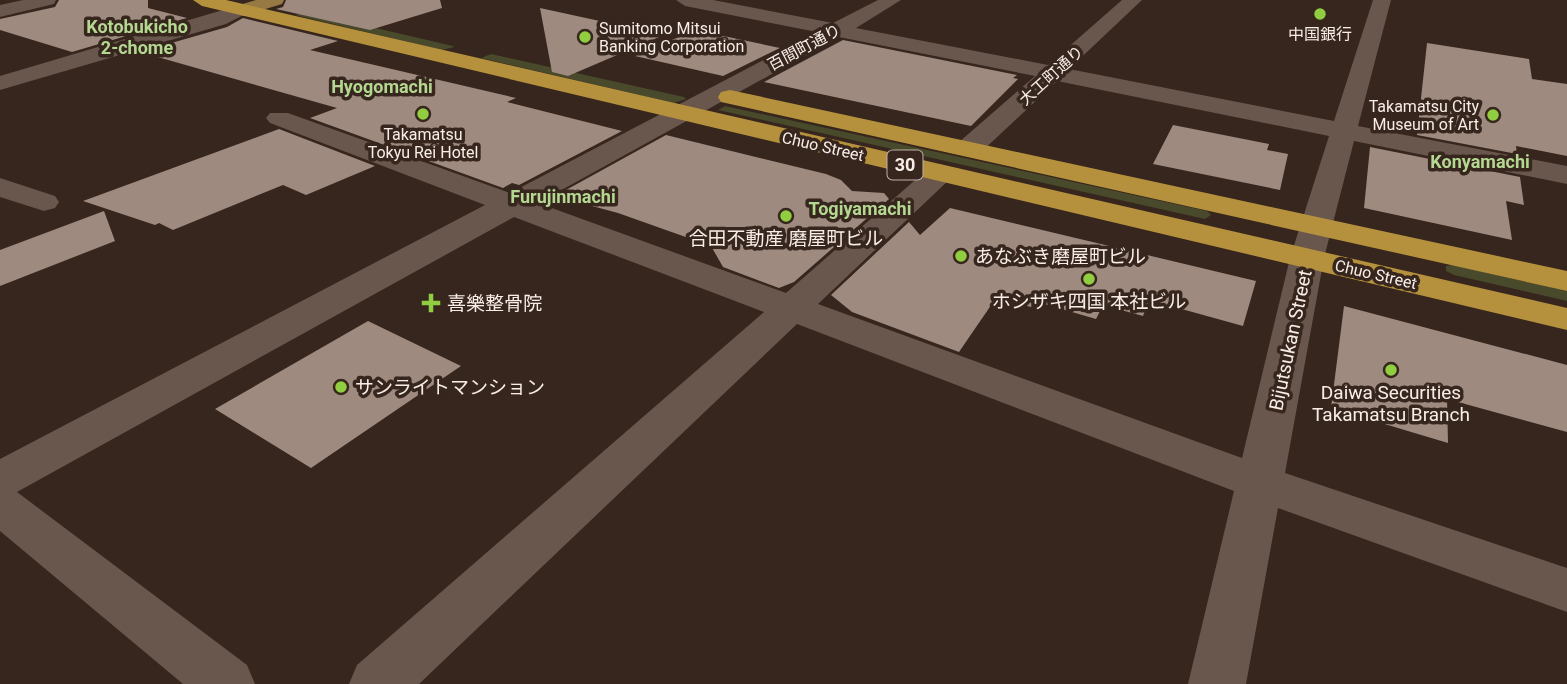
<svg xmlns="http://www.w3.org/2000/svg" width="1567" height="684" font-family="Roboto,'Noto Sans JP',sans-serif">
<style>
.green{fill:#484a2b}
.building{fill:#9e8a7f}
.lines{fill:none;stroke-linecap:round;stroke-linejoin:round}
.minor{fill:#69564c;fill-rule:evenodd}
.major{fill:#977943;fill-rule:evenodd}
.highway{fill:#b6913d;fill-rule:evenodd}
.poi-dot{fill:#91cd40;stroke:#36261d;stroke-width:2.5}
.labels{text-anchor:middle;stroke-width:7;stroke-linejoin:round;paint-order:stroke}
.far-poi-label{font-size:16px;fill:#f8ede7;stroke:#36261d}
.far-street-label{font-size:16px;fill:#f8ede7;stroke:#36261d}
.far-neighbourhood-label{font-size:18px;font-weight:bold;fill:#b4d791;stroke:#36261d}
.shield{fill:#36261d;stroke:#beb1aa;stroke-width:2}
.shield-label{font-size:18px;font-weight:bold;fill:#f8ede7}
.poi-label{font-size:19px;fill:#f8ede7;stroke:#36261d}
.street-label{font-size:19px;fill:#f8ede7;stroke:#36261d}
</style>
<rect width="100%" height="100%" fill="#36261d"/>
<!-- green -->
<path class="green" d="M 307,12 L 453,46 L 454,47 L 442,50 L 295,15 Z
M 491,54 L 684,97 L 686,99 L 674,103 L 481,58 Z
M 725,106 L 1207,211 L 1211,215 L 1205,219 L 718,110 Z
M 1453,265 L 1567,291 L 1567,301 L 1454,275 L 1446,271 L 1446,266 Z"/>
<!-- building -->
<path class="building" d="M 59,0 L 148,0 L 148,8 L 187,18 L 72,52 L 0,30 L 0,19 L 55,7 Z
M 286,0 L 440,0 L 442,8 L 370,30 L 276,9 L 283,7 Z
M 540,8 L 664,35 L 568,76 L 552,72 Z
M 243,18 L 338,41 L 310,50 L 516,98 L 507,102 L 622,131 L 519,185 L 512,183 L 503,188 L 310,118 L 337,108 L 140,52 L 227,27 Z
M 695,30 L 780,48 L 723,76 L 635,56 Z
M 843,40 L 1017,75 L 1013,78 L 1018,79 L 971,126 L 764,82 Z
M 1427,43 L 1529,59 L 1532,79 L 1567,84 L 1567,156 L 1516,146 L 1517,154 L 1417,135 Z
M 1173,125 L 1269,144 L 1267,150 L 1288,154 L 1280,190 L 1153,164 Z
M 279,129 L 375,166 L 306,195 L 283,185 L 173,230 L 159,223 L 155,225 L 83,201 Z
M 666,135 L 826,174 L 841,180 L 852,191 L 884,193 L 889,199 L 794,282 L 779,288 L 723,267 L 711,246 L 618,213 L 555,196 Z
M 1370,147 L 1520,177 L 1524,205 L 1506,201 L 1512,240 L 1364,208 Z
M 950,208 L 1256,281 L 1243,326 L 1149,300 L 1143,316 L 1103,305 L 1096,319 L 1034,301 L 1031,307 L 996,298 L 959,352 L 852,312 L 831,295 L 909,222 L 920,235 Z
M 104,211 L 115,241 L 0,286 L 0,250 Z
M 1344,306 L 1567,365 L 1567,432 L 1447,399 L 1448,443 L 1331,408 Z
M 368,321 L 461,366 L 311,468 L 215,409 Z"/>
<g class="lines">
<!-- minor -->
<path class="minor" d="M 23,0 L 56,0 L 54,4 L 0,17 L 0,5 Z
M 676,0 L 713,0 L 833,23 L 878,0 L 901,0 L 856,28 L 1048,65 L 1122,0 L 1142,0 L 1069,69 L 1334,121 L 1373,0 L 1391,0 L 1358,126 L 1567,166 L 1567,184 L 1354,141 L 1324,258 L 1285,473 L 1567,568 L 1567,612 L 1278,508 L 1246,684 L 1188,684 L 1234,491 L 797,324 L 419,684 L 349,684 L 357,665 L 764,312 L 514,217 L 17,492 L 247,665 L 255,684 L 183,684 L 0,531 L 0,459 L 485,205 L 270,123 L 266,118 L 270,113 L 288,113 L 510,193 L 817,32 L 685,6 ZM 839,37 L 1035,76 L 958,143 L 954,149 L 958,155 L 978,155 L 1057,81 L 1329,136 L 1290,258 L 1242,458 L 818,304 L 950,179 L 954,173 L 950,167 L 940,164 L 930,167 L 786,293 L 538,203 Z
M 243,4 L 253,10 L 226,24 L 0,90 L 0,76 Z
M 0,178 L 55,196 L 59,202 L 55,208 L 44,211 L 0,197 Z"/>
<!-- major -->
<path class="major" d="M 256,0 L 284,0 L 282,4 L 243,16 L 233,10 L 236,6 Z"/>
<!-- highway -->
<path class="highway" d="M 193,0 L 226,0 L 1567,308 L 1567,330 L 202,6 Z
M 730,90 L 1567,271 L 1567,291 L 721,102 L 718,97 L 721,92 Z"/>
</g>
<!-- markers -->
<g class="poi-dot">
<circle cx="1320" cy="14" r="7"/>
<circle cx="585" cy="37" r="7"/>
<circle cx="423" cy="114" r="7"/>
<circle cx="1493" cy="115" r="7"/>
<circle cx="786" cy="216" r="7"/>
<circle cx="961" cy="256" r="7"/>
<circle cx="1089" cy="279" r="7"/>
<path d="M427.5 292.5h7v7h7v7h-7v7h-7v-7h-7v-7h7z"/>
<circle cx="1391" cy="370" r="7"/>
<circle cx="341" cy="387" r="7"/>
</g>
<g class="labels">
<!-- far-poi labels -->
<g class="far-poi-label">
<text x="599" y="34" text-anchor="start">Sumitomo Mitsui<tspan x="599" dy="18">Banking Corporation</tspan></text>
<text x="1320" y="40">中国銀行</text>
<text x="1479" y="112" text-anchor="end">Takamatsu City<tspan x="1479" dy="18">Museum of Art</tspan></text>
<text x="423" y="140">Takamatsu<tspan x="423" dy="18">Tokyu Rei Hotel</tspan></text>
</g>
<!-- far-street labels -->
<g class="far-street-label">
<text transform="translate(804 47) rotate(-28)" y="6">百間町通り</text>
<text transform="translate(1051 75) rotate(-42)" y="6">大工町通り</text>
<text transform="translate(823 146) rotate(13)" y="6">Chuo Street</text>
<text transform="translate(1376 274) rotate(13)" y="6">Chuo Street</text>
</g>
<!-- far-neighbourhood labels -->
<g class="far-neighbourhood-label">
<text x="137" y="33">Kotobukicho<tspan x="137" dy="21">2-chome</tspan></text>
<text x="382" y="93">Hyogomachi</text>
<text x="1480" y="168">Konyamachi</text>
<text x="563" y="203">Furujinmachi</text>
<text x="860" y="215">Togiyamachi</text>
</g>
<!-- shield labels -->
<rect class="shield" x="887.5" y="150.5" width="35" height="29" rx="5"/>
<g class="shield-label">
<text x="905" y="171">30</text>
</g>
<!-- poi labels -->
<g class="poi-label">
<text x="786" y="245">合田不動産 磨屋町ビル</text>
<text x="975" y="263" text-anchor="start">あなぶき磨屋町ビル</text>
<text x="1089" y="308">ホシザキ四国 本社ビル</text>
<text x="447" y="310" text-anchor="start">喜樂整骨院</text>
<text x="355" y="394" text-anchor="start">サンライトマンション</text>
<text x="1391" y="399">Daiwa Securities<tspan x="1391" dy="22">Takamatsu Branch</tspan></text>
</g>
<!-- street labels -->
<g class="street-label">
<text transform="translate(1290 340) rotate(-78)" y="7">Bijutsukan Street</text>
</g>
</g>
</svg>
